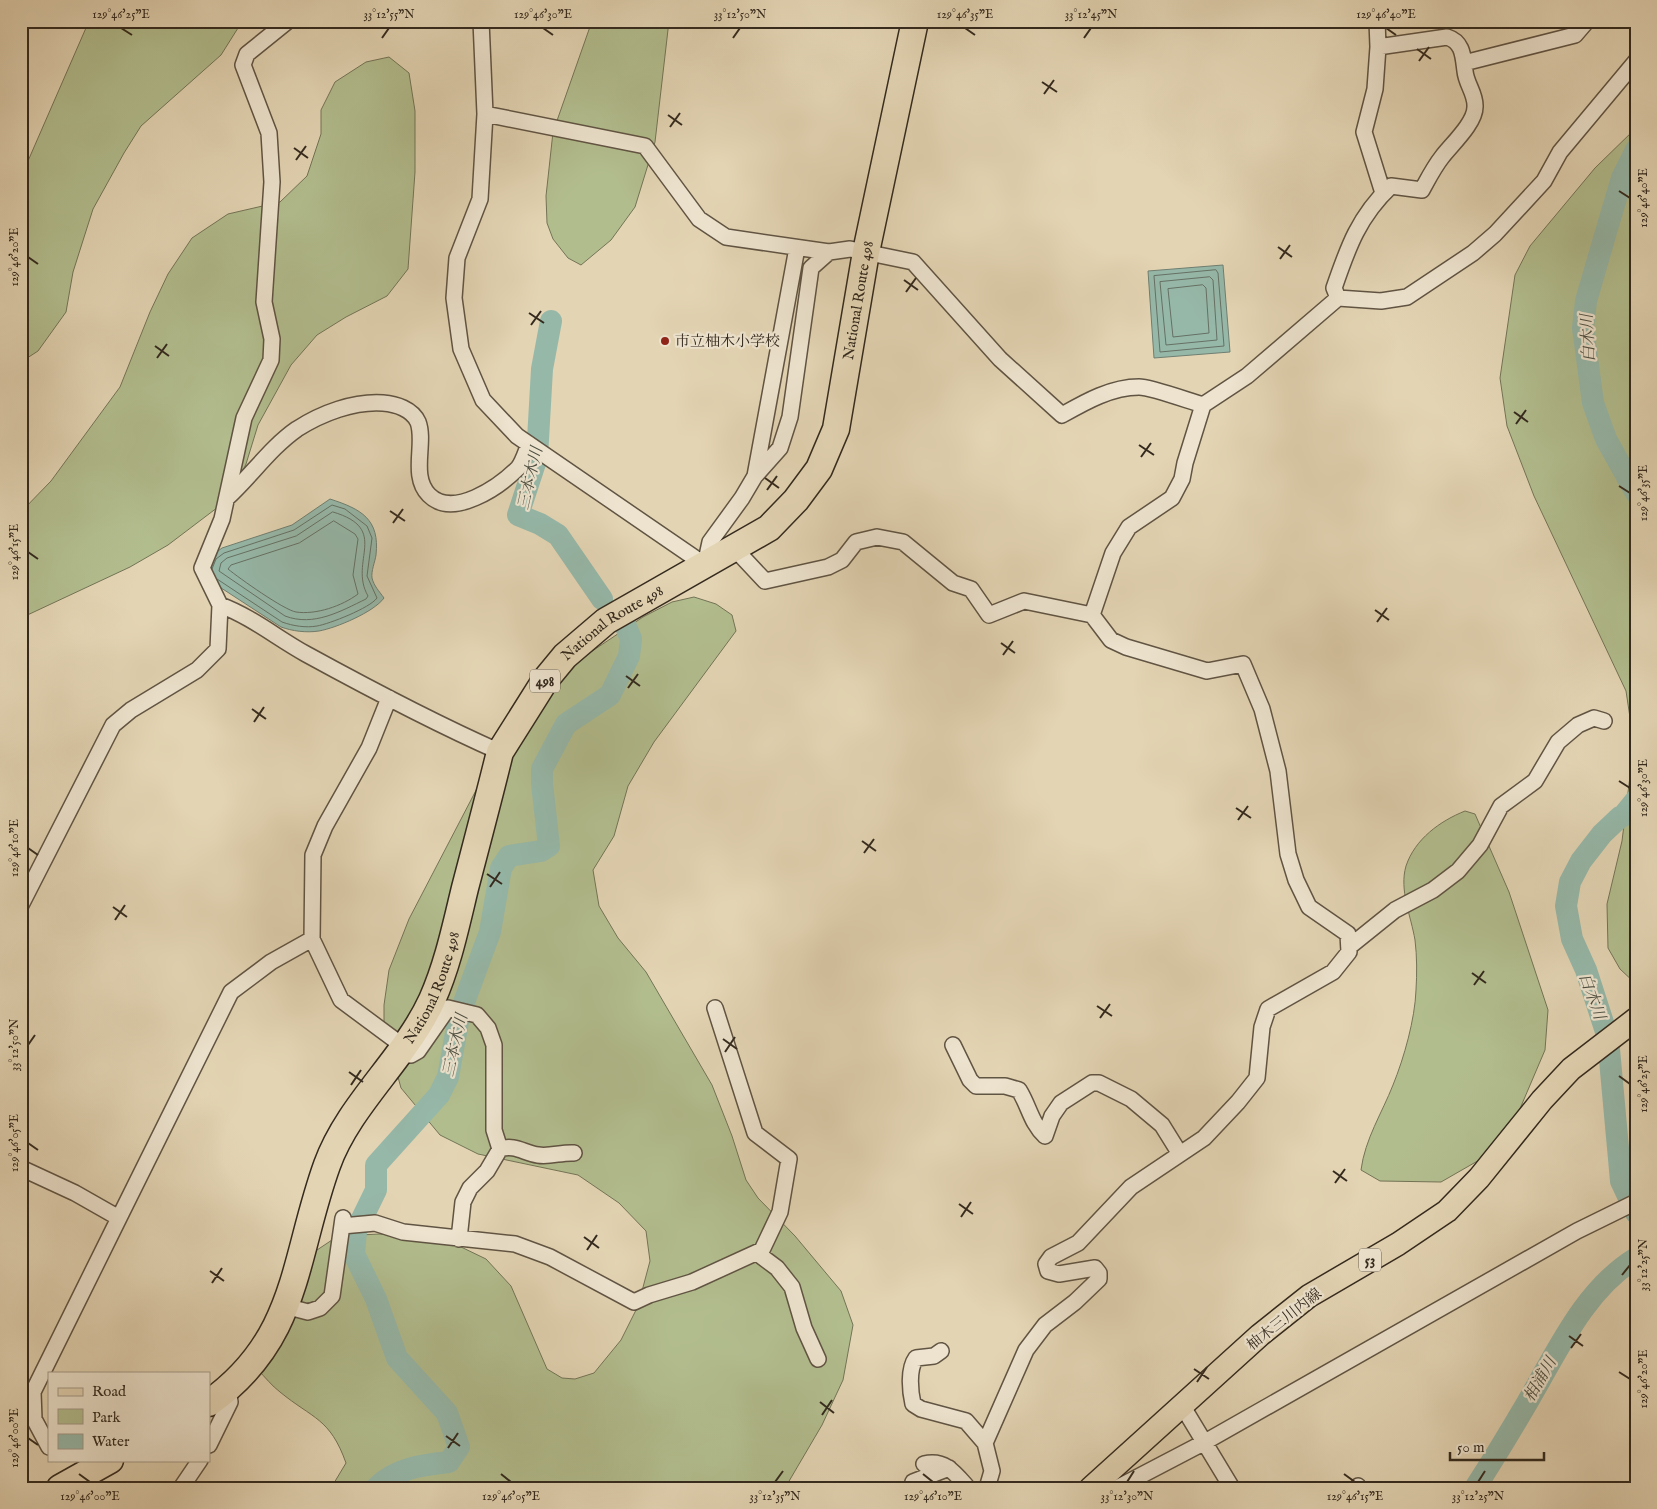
<svg xmlns="http://www.w3.org/2000/svg" width="1657" height="1509" font-family="'IM FELL English','Noto Serif JP',serif">
<style>
.green{fill:#b2bd8e;stroke:#737456}
.water{fill:#96b8a9;stroke:#6f7f71}
.lines{fill:none;stroke-linecap:round;stroke-linejoin:round}
.shore{stroke:#657164;stroke-width:1}
.river{stroke:#96b8a9;stroke-width:22}
.street-casing{stroke:#605443;stroke-width:18}
.primary-casing{stroke:#342a1e;stroke-width:25}
.highway-casing{stroke:#342a1e;stroke-width:29}
.street{stroke:#ede3ce;stroke-width:15}
.primary{stroke:#e3d4b3;stroke-width:22}
.highway{stroke:#e3d4b3;stroke-width:26}
.ticks{fill:none;stroke:#342a1e;stroke-width:2}
.poi-dot{fill:#8f2418;stroke:#ede3ce;stroke-width:2}
.labels{text-anchor:middle;stroke-width:4.5;stroke-linejoin:round;paint-order:stroke}
.shield{fill:#ede3ce;stroke:#6c6253;stroke-width:1}
.shield-label{font-size:14px;font-weight:bold;fill:#342a1e}
.street-label{font-size:15px;fill:#342a1e;stroke:#ede3ce}
.poi-label{font-size:15px;fill:#342a1e;stroke:#ede3ce;text-anchor:start}
.water-label{font-size:16px;font-style:italic;fill:#4c4e41;stroke:#ede3ce}
.neatline{fill:none;stroke:#342a1e;stroke-width:2}
.ticks-label{font-size:12px;text-anchor:middle;fill:#342a1e}
</style>
<rect width="100%" height="100%" fill="#e3d4b3"/>
<filter id="stains"><feTurbulence type="fractalNoise" baseFrequency=".004" numOctaves="4"/><feColorMatrix values="0 0 0 0 .2 0 0 0 0 .09 0 0 0 0 .02 0 0 0 .5 -.17"/></filter>
<radialGradient id="worn" r=".72"><stop offset=".6" stop-color="#630" stop-opacity="0"/><stop offset="1" stop-color="#630" stop-opacity=".3"/></radialGradient>
<!-- green -->
<path class="green" d="M 89,21 L 240,21 L 238,28 L 221,55 L 141,126 L 124,153 L 93,209 L 73,272 L 66,312 L 38,351 L 21,362 L 21,177 Z
M 592,21 L 669,21 L 655,142 L 635,207 L 611,240 L 581,265 L 568,258 L 553,239 L 547,223 L 546,196 L 553,132 Z
M 389,57 L 409,73 L 415,111 L 415,172 L 408,269 L 387,296 L 346,317 L 317,335 L 291,365 L 258,425 L 246,464 L 230,498 L 168,545 L 130,567 L 21,618 L 21,512 L 51,481 L 120,387 L 150,312 L 168,274 L 192,238 L 228,214 L 280,202 L 307,176 L 321,134 L 321,110 L 335,82 L 366,62 Z
M 1636,128 L 1636,984 L 1620,969 L 1608,948 L 1607,904 L 1622,841 L 1634,744 L 1626,691 L 1534,496 L 1507,426 L 1500,378 L 1515,275 L 1530,246 L 1595,168 Z
M 694,597 L 716,604 L 732,615 L 736,631 L 654,742 L 628,786 L 614,836 L 593,870 L 599,906 L 618,938 L 646,972 L 712,1085 L 732,1136 L 746,1180 L 758,1198 L 795,1236 L 841,1291 L 853,1325 L 843,1380 L 822,1425 L 785,1488 L 331,1488 L 346,1463 C 330,1418 313,1419 280,1392 C 272,1386 265,1377 258,1370 L 314,1252 L 338,1236 L 380,1234 L 424,1239 L 459,1246 L 486,1259 L 511,1286 L 547,1369 L 562,1378 L 575,1379 L 594,1373 L 621,1340 L 638,1306 L 650,1261 L 646,1231 L 619,1203 L 578,1175 L 478,1154 L 440,1135 L 401,1088 L 384,1026 L 384,1005 L 389,970 L 409,919 L 509,727 L 567,668 L 643,617 L 672,602 Z
M 1465,811 L 1475,814 L 1509,892 L 1548,1010 L 1545,1050 L 1516,1118 L 1488,1155 L 1441,1182 L 1380,1181 L 1361,1170 C 1365,1139 1382,1113 1393,1085 C 1404,1058 1415,1019 1416,990 C 1417,974 1417,956 1415,940 C 1411,916 1399,890 1406,866 C 1415,839 1440,821 1465,811 Z"/>
<!-- water -->
<path class="water" d="M 1223,265 L 1230,352 L 1154,358 L 1148,271 Z
M 330,499 C 361,509 380,519 376,555 C 375,562 371,571 372,578 C 374,586 379,591 384,598 C 374,612 336,628 319,631 C 306,633 292,631 281,627 L 212,582 L 206,572 L 211,556 L 222,548 L 292,525 Z"/>
<g class="lines">
<!-- shore -->
<path class="shore" d="M 1216,270 L 1218,273 L 1224,346 L 1160,352 L 1154,276 Z
M 1210,277 L 1213,280 L 1217,340 L 1166,345 L 1160,282 Z
M 1203,285 L 1206,288 L 1209,333 L 1173,337 L 1168,289 Z
M 333,512 C 391,529 348,561 368,596 L 366,599 C 341,611 314,627 285,616 L 219,571 L 221,563 L 227,558 L 296,536 Z
M 334,521 L 355,534 L 358,539 L 353,575 L 358,594 C 342,606 316,615 296,612 C 284,610 239,578 228,569 L 231,565 L 299,543 Z
M 212,569 L 216,559 L 224,553 L 294,530 L 332,505 L 345,509 L 367,526 L 372,538 L 367,576 L 377,598 C 370,608 329,624 317,626 C 306,628 293,626 282,622 L 217,579"/>
<!-- river -->
<path class="river" d="M 1636,150 L 1622,178 L 1606,232 L 1586,301 L 1583,328 L 1593,403 L 1606,439 L 1636,493
M 551,321 L 542,369 L 537,457 L 518,515 L 540,524 L 558,535 L 602,599
M 1636,800 L 1623,816 L 1620,817 L 1602,834 L 1581,861 L 1570,882 L 1566,906 L 1572,939 L 1586,970 L 1608,1038 L 1621,1181 L 1636,1213
M 376,1488 C 396,1468 422,1465 449,1462 L 459,1447 L 447,1413 L 397,1358 L 376,1299 L 354,1254 L 356,1231 L 376,1190 L 376,1165 L 439,1095 L 448,1077 L 459,1016 L 490,932 L 501,868 L 509,856 L 541,851 L 549,846 L 542,784 L 542,769 L 566,724 L 610,695 L 629,656 L 631,639 L 624,622
M 1475,1488 C 1493,1460 1510,1432 1527,1403 C 1557,1352 1584,1290 1636,1258"/>
<!-- street casing -->
<g class="street-casing">
<path id="street" d="M 481,21 L 485,114 L 480,199 L 457,258 L 454,298 L 461,349 L 483,400 L 517,436 L 705,565 L 710,542 L 742,498 L 755,476 L 797,248
M 1377,21 L 1378,47 L 1375,89 L 1364,132 L 1383,193
M 1464,63 L 1575,35 L 1587,21
M 485,114 L 645,146 L 699,219 L 726,237 L 829,252 L 850,249 L 913,262 L 1000,359 L 1062,415 C 1085,402 1111,387 1139,387 C 1151,387 1189,401 1203,405
M 1338,298 L 1334,288 C 1348,247 1359,216 1391,186 L 1422,190 C 1428,179 1434,167 1442,157 C 1452,144 1475,123 1475,107 C 1476,94 1466,84 1465,71 C 1463,56 1463,42 1447,37 L 1378,47
M 756,475 L 780,448 L 790,417 L 811,268 L 829,252
M 227,498 C 251,476 271,447 297,429 C 322,413 354,401 383,403 C 396,404 412,409 418,422 C 426,443 410,476 429,495 C 453,519 499,487 518,468 C 523,462 526,451 529,444
M 735,549 L 765,581 L 828,567 L 842,560 L 856,542 L 877,537 L 903,542 L 953,583 L 971,589 L 989,615 L 1024,601 L 1092,615 L 1111,640 L 1126,647 L 1207,671 L 1243,664 L 1262,709 L 1278,771 L 1288,854 L 1296,880 L 1309,907 L 1348,934 L 1349,952 L 1333,972 L 1268,1009 L 1262,1027 L 1257,1078 L 1238,1102 L 1204,1138 L 1131,1187 L 1078,1243 L 1051,1257 L 1046,1264 L 1048,1271 L 1059,1274 L 1095,1268 L 1099,1273 L 1099,1279 L 1075,1302 L 1045,1325 L 1026,1350 L 985,1443 L 992,1471 L 987,1488
M 220,605 C 252,617 277,638 306,654 C 370,689 434,723 500,752
M 1092,615 L 1113,553 L 1129,527 L 1172,498 L 1182,479 L 1185,463 L 1203,405 L 1247,376 L 1338,298 L 1381,301 L 1407,297 L 1473,253 L 1495,234 L 1544,181 L 1560,152 L 1636,61
M 389,698 L 369,748 L 325,826 L 313,855 L 312,939 L 341,1000 L 403,1046
M 21,905 L 113,725 L 131,710 L 197,670 L 218,649 L 220,605 L 202,568 L 222,519 L 244,418 L 271,360 L 272,339 L 264,302 L 272,182 L 269,133 L 243,65 L 247,54 L 288,21
M 1349,947 L 1395,910 L 1433,890 L 1458,871 L 1480,845 L 1501,806 L 1535,781 L 1558,742 L 1578,725 L 1594,718 L 1604,721
M 953,1045 L 970,1080 L 976,1086 L 1005,1086 L 1019,1090 C 1029,1106 1031,1123 1045,1136 L 1052,1116 L 1061,1103 L 1092,1083 L 1099,1083 L 1131,1099 L 1162,1125 L 1180,1154
M 399,1053 L 411,1055 L 418,1051 L 448,1008 L 477,1015 L 488,1028 L 494,1045 L 494,1130 L 500,1149
M 21,1168 L 75,1193 L 119,1218 L 33,1392 L 34,1419 L 49,1447
M 119,1218 L 231,992 L 271,962 L 312,939
M 342,1226 L 375,1223 L 403,1232 L 515,1244 L 550,1257 L 634,1302 L 649,1295 L 692,1282 L 762,1250 L 780,1212 L 789,1159 L 755,1133 L 715,1008
M 459,1239 L 463,1202 L 470,1188 L 487,1171 L 500,1149 C 515,1144 524,1153 538,1155 C 550,1157 562,1152 574,1153
M 757,1253 L 777,1268 L 792,1287 L 804,1328 L 818,1359
M 285,1306 L 308,1312 L 320,1308 L 332,1296 L 343,1218
M 941,1351 L 934,1356 L 916,1358 C 908,1369 910,1391 913,1404 L 921,1409 L 966,1421 L 985,1443
M 1183,1407 L 1232,1488
M 209,1445 L 230,1402 L 228,1389
M 924,1464 C 945,1459 955,1473 968,1488
M 913,1482 L 949,1468
M 181,1488 L 200,1460
M 1117,1488 L 1205,1442 L 1577,1231 L 1636,1202
M 1357,1488 L 1358,1486"/>
</g>
<!-- primary casing -->
<g class="primary-casing">
<path id="primary" d="M 1091,1488 L 1260,1335 L 1309,1296 L 1398,1244 L 1447,1211 L 1479,1178 L 1542,1100 L 1571,1069 L 1636,1019"/>
</g>
<!-- highway casing -->
<g class="highway-casing">
<g id="highway">
<path id="s1" d="M 209,1403 C 299,1339 293,1259 327,1165 C 349,1104 405,1059 432,1000 C 448,964 456,925 465,888 C 477,842 489,797 500,752 L 546,679 L 565,656 L 606,621 L 769,528 L 796,500 L 819,469 L 836,429 L 866,252 L 915,21"/>
<path d="M 60,1488 L 110,1460"/>
</g>
</g>
<!-- street -->
<use href="#street" class="street"/>
<!-- primary -->
<use href="#primary" class="primary"/>
<!-- highway -->
<use href="#highway" class="highway"/>
</g>
<!-- ticks -->
<path class="ticks" d="M 121,28 L 132,35M 543,28 L 553,35M 965,28 L 975,35M 1386,28 L 1396,35M 382,38 L 389,28M 733,38 L 740,28M 1084,38 L 1091,28M 1417,49 L 1431,59M 1419,61 L 1429,47M 1042,82 L 1057,92M 1044,94 L 1054,80M 668,115 L 682,125M 670,127 L 680,113M 294,148 L 308,158M 296,160 L 306,146M 1619,191 L 1630,198M 1278,247 L 1292,257M 28,257 L 38,264M 1280,259 L 1290,245M 904,280 L 918,290M 906,292 L 916,278M 529,313 L 544,323M 531,325 L 541,311M 155,346 L 169,356M 157,358 L 167,344M 1514,412 L 1528,422M 1516,424 L 1526,410M 1139,445 L 1154,455M 1141,457 L 1151,443M 765,478 L 779,488M 1619,486 L 1630,493M 767,490 L 777,476M 390,511 L 405,521M 393,523 L 403,509M 28,552 L 38,559M 1375,610 L 1389,620M 1377,622 L 1387,608M 1001,643 L 1015,653M 1003,655 L 1013,641M 626,676 L 640,686M 628,688 L 638,674M 252,709 L 266,719M 254,722 L 264,707M 1619,781 L 1630,788M 1236,808 L 1251,818M 1238,820 L 1248,806M 862,841 L 876,851M 28,848 L 38,855M 864,853 L 874,839M 487,874 L 502,884M 490,887 L 500,872M 113,907 L 127,917M 115,920 L 125,905M 1472,973 L 1486,983M 1474,985 L 1484,971M 1097,1006 L 1112,1016M 1100,1018 L 1110,1004M 723,1039 L 737,1049M 28,1045 L 35,1035M 725,1052 L 735,1037M 349,1072 L 363,1082M 1619,1076 L 1630,1084M 351,1085 L 361,1070M 28,1143 L 38,1150M 1333,1171 L 1347,1181M 1335,1183 L 1345,1169M 959,1204 L 973,1214M 961,1217 L 971,1202M 584,1237 L 599,1248M 587,1250 L 597,1235M 210,1271 L 224,1281M 1622,1275 L 1630,1265M 212,1283 L 222,1268M 1569,1336 L 1583,1346M 1571,1348 L 1581,1334M 1194,1369 L 1209,1379M 1619,1372 L 1630,1379M 1197,1382 L 1207,1367M 820,1402 L 834,1413M 822,1415 L 832,1400M 446,1436 L 460,1446M 28,1438 L 38,1445M 448,1448 L 458,1433M 79,1474 L 90,1482M 501,1474 L 511,1482M 923,1474 L 933,1482M 1344,1474 L 1355,1482M 775,1482 L 783,1471M 1127,1482 L 1134,1471M 1478,1482 L 1485,1471"/>
<!-- markers -->
<circle class="poi-dot" cx="665" cy="341" r="5"/>
<g class="labels">
<!-- shield labels -->
<g class="shield">
<rect x="530" y="669.5" width="30" height="23" rx="4"/>
<rect x="1359" y="1248.5" width="22" height="23" rx="4"/>
</g>
<g class="shield-label">
<text x="545" y="686">498</text>
<text x="1370" y="1265">53</text>
</g>
<!-- street labels -->
<g class="street-label">
<text dy="5" stroke="none"><textPath href="#s1" startOffset="1335">National Route 498</textPath></text>
<text dy="5" stroke="none"><textPath href="#s1" startOffset="900">National Route 498</textPath></text>
<text dy="5" stroke="none"><textPath href="#s1" startOffset="480">National Route 498</textPath></text>
<text transform="translate(1284 1319) rotate(-38)" y="5">柚木三川内線</text>
</g>
<!-- poi labels -->
<g class="poi-label">
<text x="675" y="346">市立柚木小学校</text>
</g>
<!-- water labels -->
<g class="water-label">
<text transform="translate(1587 338) rotate(-93)" y="6">白木川</text>
<text transform="translate(529 478) rotate(-77)" y="6">三本木川</text>
<text transform="translate(1593 996) rotate(70)" y="6">白木川</text>
<text transform="translate(454 1045) rotate(-77)" y="6">三本木川</text>
<text transform="translate(1539 1379) rotate(-60)" y="6">相浦川</text>
</g>
</g>
<!-- margin -->
<rect width="1657" height="1509" fill="none" stroke="#e3d4b3" stroke-width="55"/>
<!-- legend -->
<rect x="48" y="1372" width="162" height="90" fill="#ede3ce" stroke="#a39988"/>
<rect x="58" y="1388" width="25" height="8" fill="#e3d4b3" stroke="#a39988"/>
<text x="92" y="1396" font-size="15" fill="#342a1e">Road</text>
<rect x="58" y="1409" width="25" height="15" fill="#b2bd8e" stroke="#a39988"/>
<text x="92" y="1422" font-size="15" fill="#342a1e">Park</text>
<rect x="58" y="1434" width="25" height="15" fill="#96b8a9" stroke="#a39988"/>
<text x="92" y="1446" font-size="15" fill="#342a1e">Water</text>
<!-- scale -->
<path d="M1450 1452v8h94v-8" fill="none" stroke="#342a1e" stroke-width="2.5"/>
<text x="1457" y="1452" font-size="15" fill="#342a1e" stroke="#ede3ce" stroke-width="4" paint-order="stroke">50 m</text>
<rect x="28" y="28" width="1602" height="1454" class="neatline"/>
<g class="ticks-label">
<text x="121" y="18">129°46'25"E</text>
<text x="389" y="18">33°12'55"N</text>
<text x="543" y="18">129°46'30"E</text>
<text x="740" y="18">33°12'50"N</text>
<text x="965" y="18">129°46'35"E</text>
<text x="1091" y="18">33°12'45"N</text>
<text x="1386" y="18">129°46'40"E</text>
<text transform="translate(1643 198) rotate(-90)" y="4">129°46'40"E</text>
<text transform="translate(14 257) rotate(-90)" y="4">129°46'20"E</text>
<text transform="translate(1643 493) rotate(-90)" y="4">129°46'35"E</text>
<text transform="translate(14 552) rotate(-90)" y="4">129°46'15"E</text>
<text transform="translate(1643 788) rotate(-90)" y="4">129°46'30"E</text>
<text transform="translate(14 848) rotate(-90)" y="4">129°46'10"E</text>
<text transform="translate(14 1045) rotate(-90)" y="4">33°12'50"N</text>
<text transform="translate(1643 1084) rotate(-90)" y="4">129°46'25"E</text>
<text transform="translate(14 1143) rotate(-90)" y="4">129°46'05"E</text>
<text transform="translate(1643 1265) rotate(-90)" y="4">33°12'25"N</text>
<text transform="translate(1643 1379) rotate(-90)" y="4">129°46'20"E</text>
<text transform="translate(14 1438) rotate(-90)" y="4">129°46'00"E</text>
<text x="90" y="1500">129°46'00"E</text>
<text x="511" y="1500">129°46'05"E</text>
<text x="775" y="1500">33°12'35"N</text>
<text x="933" y="1500">129°46'10"E</text>
<text x="1127" y="1500">33°12'30"N</text>
<text x="1355" y="1500">129°46'15"E</text>
<text x="1478" y="1500">33°12'25"N</text>
</g>
<rect width="100%" height="100%" filter="url(#stains)"/>
<rect width="100%" height="100%" fill="url(#worn)"/>
</svg>
